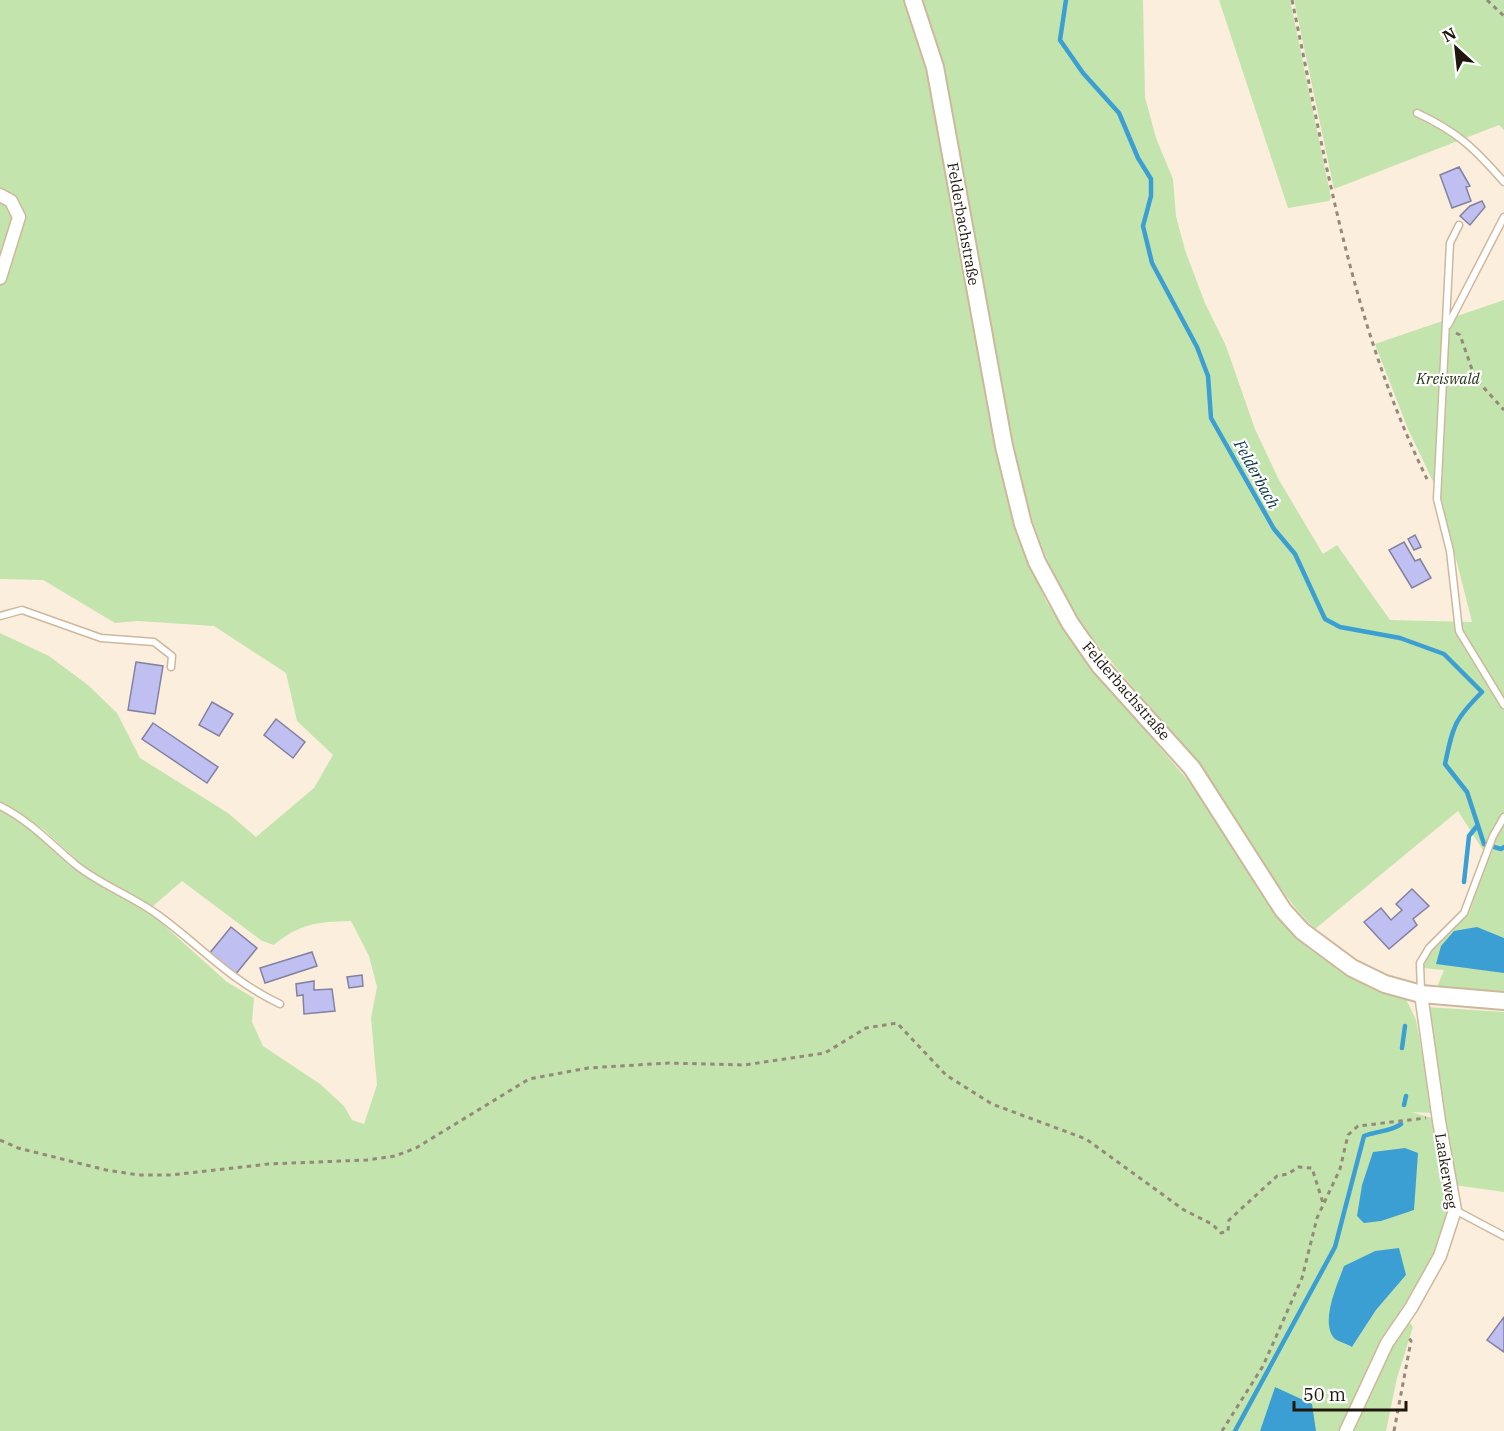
<svg xmlns="http://www.w3.org/2000/svg" width="1504" height="1431" font-family="'IBM Plex Serif',serif">
<style>
.green{fill:#c4e4ad;fill-rule:evenodd}
.water{fill:#3b9fd3}
.lines{fill:none;stroke-linecap:round;stroke-linejoin:round}
.stream{stroke:#3b9fd3;stroke-width:4.5}
.building{fill:#bfbff2;stroke:#8282a0;stroke-width:1.5}
.service-casing{stroke:#cdb89c;stroke-width:9}
.minor-casing{stroke:#cdb89c;stroke-width:15}
.tertiary-casing{stroke:#cdb89c;stroke-width:20}
.path{stroke:#94897b;stroke-width:3;stroke-dasharray:4.5 4.5;stroke-linecap:butt}
.service{stroke:#fff;stroke-width:6}
.minor{stroke:#fff;stroke-width:12}
.tertiary{stroke:#fff;stroke-width:16}
.labels{text-anchor:middle;stroke-width:4.5;stroke-linejoin:round;paint-order:stroke}
.street-label{font-size:15px;fill:#1f170d;stroke:#fefefe}
.park-label{font-size:15px;font-style:italic;fill:#233513;stroke:#fefefe}
.water-label{font-size:16px;font-style:italic;fill:#043147;stroke:#fefefe}
</style>
<rect width="100%" height="100%" fill="#fceedd"/>
<!-- green -->
<path class="green" d="M 0,0 L 906,0 L 927,71 L 1016,534 L 1047,603 L 1083,658 L 1191,784 L 1278,917 L 1312,951 L 1348,975 L 1406,999 L 1416,1020 L 1433,1113 L 1411,1112 L 1436,1119 L 1451,1210 L 1410,1323 L 1413,1327 L 1397,1378 L 1386,1431 L 1316,1431 L 1275,1387 L 1260,1431 L 0,1431 L 0,809 L 39,834 L 84,875 L 147,910 L 227,982 L 254,998 L 252,1022 L 263,1046 L 320,1084 L 344,1106 L 352,1120 L 364,1124 L 377,1085 L 371,1018 L 377,987 L 369,956 L 351,921 C 318,922 300,923 274,945 L 262,941 L 182,881 L 152,907 L 89,871 L 44,830 L 0,802 L 0,633 L 49,656 L 88,685 L 117,713 L 140,758 L 228,813 L 256,837 L 314,788 L 333,755 L 297,721 L 286,673 L 214,626 L 138,621 L 115,623 L 43,580 L 0,579 ZM 1375,1251 L 1406,1275 L 1376,1310 L 1353,1346 L 1329,1327 L 1334,1293 L 1345,1266 Z
M 922,0 L 1143,0 L 1145,97 L 1156,138 L 1173,179 L 1176,216 L 1185,250 L 1205,303 L 1226,346 L 1255,429 L 1279,480 L 1323,554 L 1337,545 L 1390,620 L 1472,622 L 1440,496 L 1408,429 L 1375,344 L 1504,300 L 1504,993 L 1437,987 L 1444,970 L 1423,968 L 1429,953 L 1469,913 L 1488,858 L 1458,811 L 1315,929 C 1285,900 1265,864 1242,829 C 1227,806 1210,784 1194,761 C 1159,712 1113,670 1080,620 C 1019,529 1004,405 983,299 C 964,201 959,94 922,0 Z
M 1219,0 L 1290,0 L 1331,198 L 1329,201 L 1288,208 Z
M 1294,0 L 1504,0 L 1504,130 L 1499,125 L 1334,189 Z
M 1426,1007 L 1504,1012 L 1504,1192 L 1454,1185 Z"/>
<!-- water -->
<path class="water" d="M 1477,927 L 1504,938 L 1504,973 L 1436,964 L 1441,946 L 1454,931 Z
M 1405,1148 L 1418,1153 L 1414,1210 L 1381,1221 L 1364,1223 L 1357,1216 L 1362,1185 L 1373,1152 Z
M 1399,1248 L 1406,1275 L 1376,1310 L 1352,1347 C 1348,1344 1339,1342 1335,1339 C 1319,1323 1338,1283 1344,1266 L 1375,1251 Z
M 1275,1387 L 1312,1404 L 1316,1431 L 1260,1431 Z"/>
<g class="lines">
<!-- stream -->
<path class="stream" d="M 1066,0 L 1060,40 L 1083,73 L 1119,113 L 1138,158 L 1151,179 L 1151,196 L 1143,226 L 1152,263 L 1197,347 L 1208,376 L 1211,418 L 1274,529 L 1295,554 L 1325,619 L 1340,627 L 1400,638 L 1444,654 L 1482,692 C 1454,720 1453,726 1445,764 L 1467,792 L 1484,844 L 1501,849 L 1504,847
M 1464,882 L 1469,836 L 1477,826
M 1402,1048 L 1405,1026
M 1404,1105 L 1406,1096
M 1235,1431 L 1335,1247 L 1364,1136 C 1376,1131 1393,1131 1401,1124"/>
</g>
<!-- building -->
<path class="building" d="M 1459,167 L 1470,186 L 1466,187 L 1471,201 L 1452,208 L 1440,175 Z
M 1482,201 L 1485,207 L 1470,225 L 1460,216 L 1470,206 Z
M 1415,535 L 1421,547 L 1414,550 L 1408,539 Z
M 1404,542 L 1415,561 L 1420,559 L 1431,578 L 1412,588 L 1389,550 Z
M 136,662 L 163,666 L 155,714 L 128,710 Z
M 212,702 L 233,714 L 219,736 L 199,725 Z
M 276,719 L 305,742 L 293,758 L 264,735 Z
M 153,723 L 218,767 L 207,783 L 142,739 Z
M 1412,889 L 1429,906 L 1413,919 L 1417,925 L 1389,949 L 1364,922 L 1381,908 L 1391,920 L 1402,910 L 1396,904 Z
M 231,927 L 257,948 L 235,975 L 209,954 Z
M 312,952 L 317,966 L 265,983 L 260,968 Z
M 362,975 L 363,986 L 349,988 L 347,977 Z
M 314,981 L 314,990 L 332,989 L 335,1011 L 304,1014 L 303,995 L 297,996 L 296,984 Z
M 1504,1317 L 1504,1352 L 1487,1340 Z"/>
<g class="lines">
<!-- service casing -->
<g class="service-casing">
<path id="service" d="M 1417,113 C 1458,132 1475,149 1504,182
M 1459,225 L 1450,243 L 1437,499 L 1450,551 L 1459,631 L 1504,705
M 1448,325 L 1504,217
M 0,616 L 22,610 L 101,638 L 154,642 L 172,656 L 171,667
M 0,806 C 30,821 51,844 76,865 C 101,885 132,896 158,915 C 202,947 228,979 280,1004
M 1421,992 L 1420,963 L 1429,948 L 1464,913 L 1493,836 L 1504,817
M 1455,1210 L 1504,1236"/>
</g>
<!-- minor casing -->
<g class="minor-casing">
<path id="minor" d="M 0,195 L 11,201 L 19,217 L 0,278
M 1346,1431 L 1387,1343 L 1411,1308 L 1440,1256 L 1455,1210 L 1439,1121 L 1421,994"/>
</g>
<!-- tertiary casing -->
<g class="tertiary-casing">
<path id="tertiary" d="M 913,0 L 935,67 L 1004,446 L 1023,524 L 1037,562 L 1070,623 L 1100,666 L 1192,768 L 1283,910 L 1302,931 L 1352,968 L 1385,984 L 1421,994 L 1504,1001"/>
</g>
<!-- path -->
<path class="path" d="M 1292,0 C 1326,163 1353,328 1427,479
M 1487,0 L 1504,16
M 1456,333 L 1460,335 L 1475,378 L 1504,410
M 0,1140 L 18,1148 L 106,1170 L 139,1175 L 171,1175 L 268,1164 L 367,1160 L 395,1156 L 416,1148 L 529,1079 L 588,1068 L 669,1063 L 744,1065 L 825,1053 L 866,1028 L 897,1023 L 946,1075 L 992,1104 L 1086,1139 L 1184,1210 L 1212,1224 L 1221,1233 L 1228,1231 L 1229,1220 L 1277,1176 L 1288,1174 L 1298,1167 L 1312,1168 L 1323,1203
M 1222,1431 L 1263,1366 L 1302,1278 L 1317,1218 L 1340,1169 L 1348,1135 L 1358,1126 L 1426,1118
M 1394,1431 L 1411,1341 L 1408,1336"/>
<!-- service -->
<use href="#service" class="service"/>
<!-- minor -->
<use href="#minor" class="minor"/>
<!-- tertiary -->
<use href="#tertiary" class="tertiary"/>
</g>
<g class="labels">
<!-- street labels -->
<g class="street-label">
<text transform="translate(963 224) rotate(80)" y="5">Felderbachstraße</text>
<text transform="translate(1126 691) rotate(49)" y="5">Felderbachstraße</text>
<text transform="translate(1446 1171) rotate(81)" y="5">Laakerweg</text>
</g>
<!-- park labels -->
<g class="park-label">
<text x="1448" y="384">Kreiswald</text>
</g>
<!-- water labels -->
<g class="water-label">
<text transform="translate(1257 474) rotate(61)" y="6">Felderbach</text>
</g>
</g>
<!-- north arrow -->
<g transform="translate(1456 48) rotate(333)" stroke="#fefefe" stroke-width="4.5" paint-order="stroke">
<path d="M0-4.5L10 22L0 15L-10 22Z" fill="#1f170d"/>
<text y="-9" font-size="16" font-weight="bold" text-anchor="middle" fill="#1f170d">N</text>
</g>
<!-- scale -->
<path d="M1294 1401v9h112v-9" fill="none" stroke="#1f170d" stroke-width="3"/>
<text x="1303" y="1401" font-size="18" fill="#1f170d" stroke="#fefefe" stroke-width="4.5" paint-order="stroke">50 m</text>
</svg>
